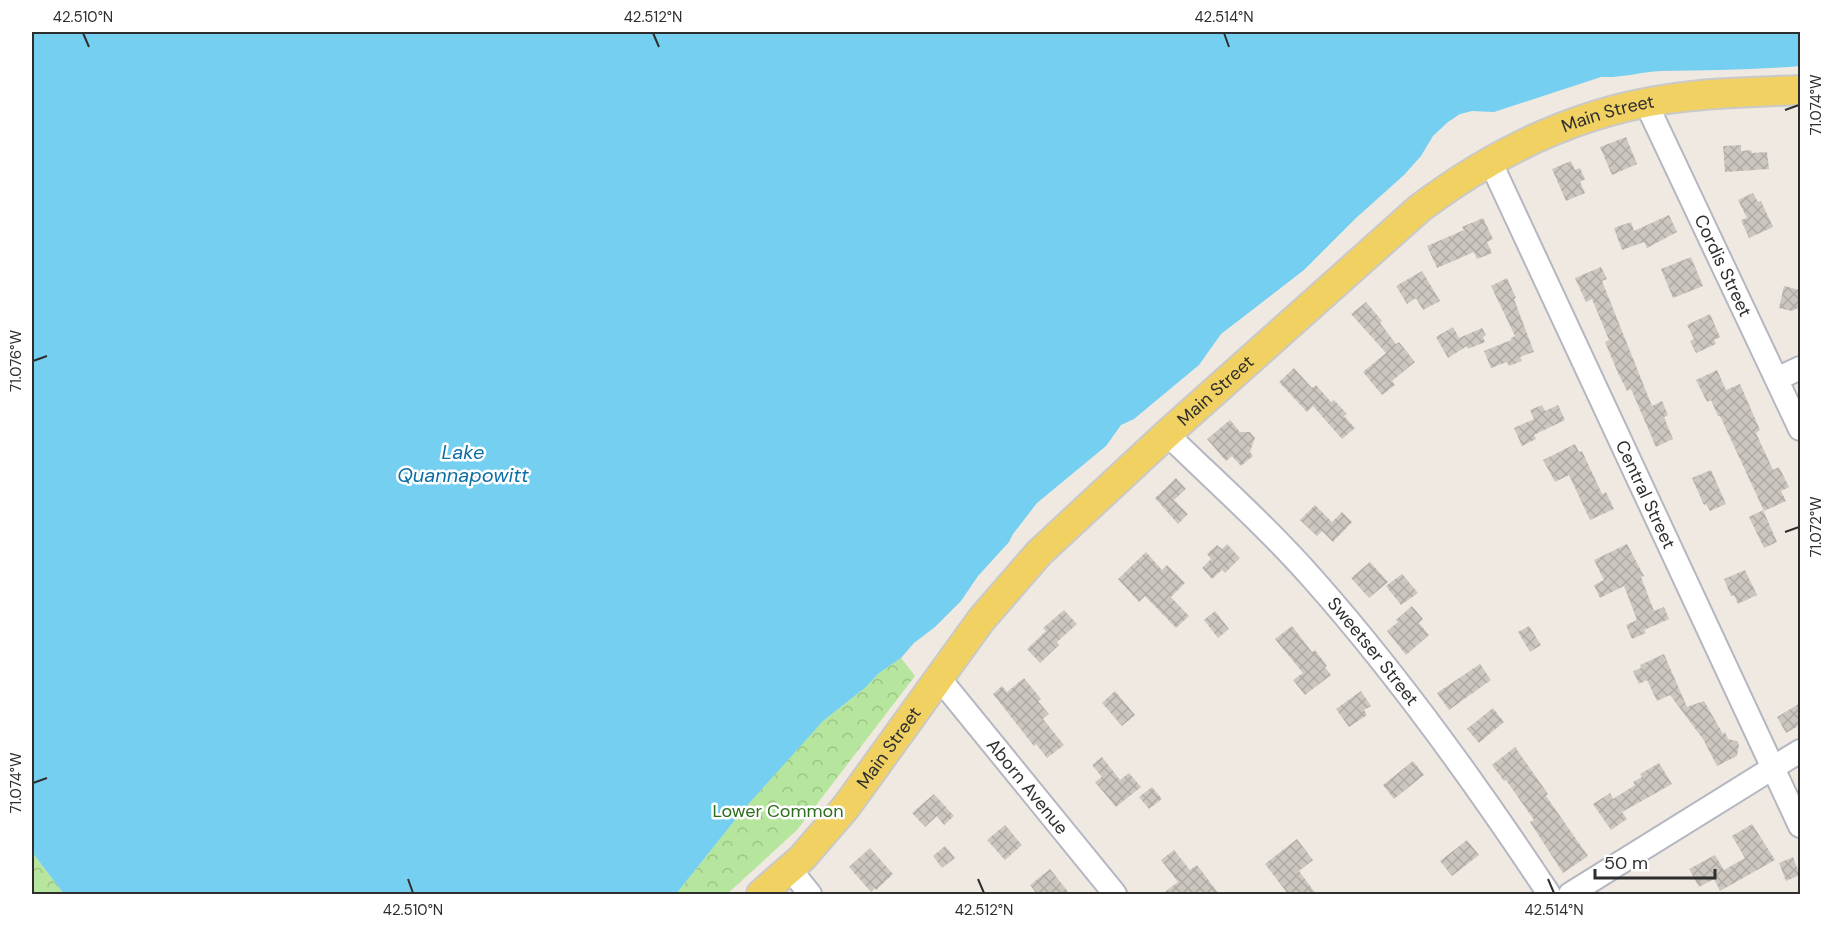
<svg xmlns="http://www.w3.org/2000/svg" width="1832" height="926" font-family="'DM Sans',sans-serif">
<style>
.park{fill:url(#park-crowns)}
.water{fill:#75cff0}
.building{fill:url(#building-cross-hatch)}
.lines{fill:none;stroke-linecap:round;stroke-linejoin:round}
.minor-casing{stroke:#b4b7c1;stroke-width:26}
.major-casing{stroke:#c9c9c9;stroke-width:32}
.minor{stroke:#fff;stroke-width:22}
.major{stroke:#f2d163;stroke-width:28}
.ticks{fill:none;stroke:#2e2e2e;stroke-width:2}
.labels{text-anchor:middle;stroke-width:5;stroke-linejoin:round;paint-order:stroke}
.street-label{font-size:18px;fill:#2e2e2e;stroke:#fff}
.park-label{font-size:18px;fill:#2c6e1b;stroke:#fff}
.water-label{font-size:20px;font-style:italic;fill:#0d6fa3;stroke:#fff}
.neatline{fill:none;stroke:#2e2e2e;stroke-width:2}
.ticks-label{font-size:15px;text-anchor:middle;fill:#2e2e2e}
</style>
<defs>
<pattern id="park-crowns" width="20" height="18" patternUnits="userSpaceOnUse" patternTransform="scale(1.5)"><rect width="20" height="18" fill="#b6e59e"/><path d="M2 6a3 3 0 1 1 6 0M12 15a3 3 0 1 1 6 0" fill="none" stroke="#9dc588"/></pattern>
<pattern id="building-cross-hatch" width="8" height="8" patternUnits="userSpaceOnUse" patternTransform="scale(1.5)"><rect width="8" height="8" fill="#cbc7bf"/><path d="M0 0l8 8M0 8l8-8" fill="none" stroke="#afaba4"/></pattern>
</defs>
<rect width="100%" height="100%" fill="#efe9e1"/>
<!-- park -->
<path class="park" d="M 901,658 L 915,676 L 797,830 L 727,894 L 676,894 L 743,810 L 804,741 L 823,721 L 866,687 L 879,673 Z
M 32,852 L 64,894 L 32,894 Z"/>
<!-- water -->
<path class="water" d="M 32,32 L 1800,32 L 1800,66 C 1754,70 1707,70 1661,71 C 1641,72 1621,78 1601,77 L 1494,112 L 1472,111 L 1460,114 L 1448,122 L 1433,136 L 1421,156 L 1404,175 L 1356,218 L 1304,270 L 1221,334 L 1199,365 L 1134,419 L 1121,425 L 1106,446 L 1037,503 L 1013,534 L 1009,542 L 978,576 L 961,601 L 935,627 L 914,643 L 901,658 L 879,673 L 866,687 L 823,721 L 743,810 L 676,894 L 64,894 L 32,852 Z"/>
<!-- building -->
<path class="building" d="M 1626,137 L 1637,164 L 1612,175 L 1600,147 Z
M 1741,145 L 1741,151 L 1751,150 L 1752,153 L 1767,152 L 1769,169 L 1725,172 L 1723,146 Z
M 1571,161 L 1575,170 L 1580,168 L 1585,179 L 1580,182 L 1585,193 L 1566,201 L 1552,169 Z
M 1753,193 L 1758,202 L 1761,201 L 1773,227 L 1749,238 L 1741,220 L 1747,218 L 1738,200 Z
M 1669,215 L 1677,232 L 1647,248 L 1644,242 L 1622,250 L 1614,228 L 1631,222 L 1634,231 Z
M 1483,218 L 1493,239 L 1487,242 L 1492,253 L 1477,259 L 1474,252 L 1437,268 L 1427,246 L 1464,230 L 1462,227 Z
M 1691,257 L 1703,286 L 1673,298 L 1661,269 Z
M 1601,267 L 1607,279 L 1602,281 L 1652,406 L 1662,401 L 1668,415 L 1664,417 L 1673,439 L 1656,447 L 1631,389 L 1627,391 L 1618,373 L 1605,342 L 1609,340 L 1592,299 L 1586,302 L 1575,278 Z
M 1422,271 L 1440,301 L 1423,310 L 1416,298 L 1407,304 L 1396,286 Z
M 1507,278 L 1516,298 L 1514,299 L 1534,352 L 1520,357 L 1522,361 L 1509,366 L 1507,362 L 1491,368 L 1484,351 L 1511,340 L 1511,338 L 1515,336 L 1491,286 Z
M 1784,286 L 1800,290 L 1800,307 L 1792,311 L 1779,308 Z
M 1366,302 L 1382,321 L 1380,323 L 1396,344 L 1399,342 L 1415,362 L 1392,381 L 1395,385 L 1382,395 L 1363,372 L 1386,353 L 1351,314 Z
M 1710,314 L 1720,337 L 1714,340 L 1716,344 L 1696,353 L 1690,341 L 1694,339 L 1687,325 Z
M 1453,327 L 1459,338 L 1482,328 L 1486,335 L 1483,337 L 1485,342 L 1468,349 L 1467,346 L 1448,358 L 1436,337 Z
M 1294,368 L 1312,388 L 1316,385 L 1331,402 L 1334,400 L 1347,414 L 1344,416 L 1355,428 L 1342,439 L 1313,406 L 1307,412 L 1279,382 Z
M 1717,370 L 1726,390 L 1740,384 L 1760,430 L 1756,433 L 1773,470 L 1779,467 L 1789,487 L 1781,491 L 1786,501 L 1764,511 L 1720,416 L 1718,416 L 1711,400 L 1707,402 L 1696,380 Z
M 1542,405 L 1545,411 L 1558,405 L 1565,420 L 1534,435 L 1536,439 L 1522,446 L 1514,428 L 1534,419 L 1530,410 Z
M 1230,420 L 1240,432 L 1250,432 L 1255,438 L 1250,452 L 1253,456 L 1241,466 L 1232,456 L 1226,461 L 1207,439 Z
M 1575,444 L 1579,452 L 1582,451 L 1602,494 L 1606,492 L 1614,509 L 1590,520 L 1569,475 L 1555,482 L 1543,460 Z
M 1711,470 L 1726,504 L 1710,511 L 1706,504 L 1704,505 L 1692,478 Z
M 1176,478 L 1186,489 L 1174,500 L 1188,514 L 1178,524 L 1155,498 Z
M 1315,505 L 1332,522 L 1342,512 L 1352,522 L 1333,542 L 1322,531 L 1317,536 L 1300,520 Z
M 1763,510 L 1777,542 L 1764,548 L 1749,517 Z
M 1227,544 L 1240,558 L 1225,573 L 1222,570 L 1212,579 L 1202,568 L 1211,559 L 1207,554 L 1217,545 L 1222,549 Z
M 1627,544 L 1644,576 L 1641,577 L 1654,611 L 1664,607 L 1669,619 L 1644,630 L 1646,633 L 1632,639 L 1626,625 L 1637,620 L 1624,586 L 1600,598 L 1594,585 L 1604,580 L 1594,560 Z
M 1146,552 L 1162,570 L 1167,565 L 1185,583 L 1171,597 L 1189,616 L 1176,628 L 1145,596 L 1139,602 L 1118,579 Z
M 1370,562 L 1388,582 L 1369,598 L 1351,578 Z
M 1745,570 L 1757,595 L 1738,604 L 1734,595 L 1731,596 L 1724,579 Z
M 1402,574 L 1418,593 L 1401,605 L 1386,586 Z
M 1412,606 L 1423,619 L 1419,623 L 1429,635 L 1406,655 L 1387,631 L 1398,622 L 1396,620 Z
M 1064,610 L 1077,624 L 1057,642 L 1059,645 L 1040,663 L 1027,649 L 1046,631 L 1043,628 Z
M 1215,611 L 1229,629 L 1218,638 L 1204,620 Z
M 1292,626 L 1312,652 L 1315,650 L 1327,666 L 1325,667 L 1331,675 L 1305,695 L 1293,680 L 1303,673 L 1275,639 Z
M 1529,626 L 1541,645 L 1530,652 L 1518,632 Z
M 1664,654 L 1687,707 L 1704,701 L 1723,734 L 1725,732 L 1728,739 L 1737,741 L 1739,745 L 1737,756 L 1717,766 L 1703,739 L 1670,695 L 1657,701 L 1647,680 L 1639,684 L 1633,671 L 1641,668 L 1640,665 Z
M 1480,664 L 1491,680 L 1449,710 L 1437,693 Z
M 1024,678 L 1041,699 L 1038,701 L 1049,714 L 1043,719 L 1064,745 L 1047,758 L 1036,744 L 1034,746 L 993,694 L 1002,686 L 1007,692 Z
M 1115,691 L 1135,715 L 1122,726 L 1102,703 Z
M 1361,691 L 1371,706 L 1364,710 L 1367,715 L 1349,727 L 1336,709 Z
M 1800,703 L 1800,725 L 1786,733 L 1777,717 Z
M 1493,708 L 1504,722 L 1479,743 L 1467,729 Z
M 1515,747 L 1548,794 L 1546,796 L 1588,856 L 1563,873 L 1530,822 L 1534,820 L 1506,780 L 1504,781 L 1492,765 Z
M 1102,757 L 1120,780 L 1129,773 L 1141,787 L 1116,807 L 1095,782 L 1102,777 L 1092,765 Z
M 1413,761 L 1424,775 L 1394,799 L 1383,785 Z
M 1659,763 L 1672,784 L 1622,812 L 1627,819 L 1611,830 L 1593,804 L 1610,793 L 1613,799 L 1635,785 L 1633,782 L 1642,777 L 1640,774 Z
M 1152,787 L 1162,799 L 1149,809 L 1139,797 Z
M 934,794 L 954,816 L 944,825 L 937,816 L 925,827 L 912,813 Z
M 1752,824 L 1775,860 L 1720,891 L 1714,879 L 1699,887 L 1689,869 L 1715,855 L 1724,870 L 1745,858 L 1732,836 Z
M 1005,825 L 1022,845 L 1005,860 L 987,840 Z
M 1297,839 L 1313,860 L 1299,871 L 1316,894 L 1288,894 L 1265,864 Z
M 1467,840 L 1479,855 L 1452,876 L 1440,861 Z
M 945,846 L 955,858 L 942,868 L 933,856 Z
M 870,848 L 893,874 L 876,890 L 875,888 L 871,892 L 849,867 Z
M 1174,850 L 1190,870 L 1197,865 L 1219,894 L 1162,894 L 1178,882 L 1161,860 Z
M 1793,857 L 1800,875 L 1786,881 L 1779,863 Z
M 1050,869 L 1070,894 L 1037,894 L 1030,885 Z"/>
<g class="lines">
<!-- minor casing -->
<g class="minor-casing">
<g id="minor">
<path id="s1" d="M 1646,103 L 1800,429"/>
<path id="s2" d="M 1490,161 L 1800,826"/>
<path d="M 1777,379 L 1800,368"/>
<path id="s3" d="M 1167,434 C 1215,481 1267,527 1312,578 C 1399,676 1477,785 1549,894"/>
<path id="s4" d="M 939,678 L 1115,894"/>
<path d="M 790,869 L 810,894"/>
<path d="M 1570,894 L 1800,751"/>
</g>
</g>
<!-- major casing -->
<g class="major-casing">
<g id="major">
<path id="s5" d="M 761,894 L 802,858 L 846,807 L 981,620 L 1039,553 L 1167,434 L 1420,208 C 1493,153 1577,112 1668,99 C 1712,92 1756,92 1800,90"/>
</g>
</g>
<!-- minor -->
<use href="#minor" class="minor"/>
<!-- major -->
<use href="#major" class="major"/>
</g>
<!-- ticks -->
<path class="ticks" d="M 83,33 L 89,47M 653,33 L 659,47M 1224,33 L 1229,47M 1785,110 L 1799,105M 33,361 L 47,356M 1785,532 L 1799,527M 33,783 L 47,778M 408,879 L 413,893M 978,879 L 984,893M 1548,879 L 1554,893"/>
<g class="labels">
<!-- street labels -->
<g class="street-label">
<text dy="6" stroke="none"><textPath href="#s5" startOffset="1167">Main Street</textPath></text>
<text dy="6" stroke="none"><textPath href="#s1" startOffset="180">Cordis Street</textPath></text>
<text dy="6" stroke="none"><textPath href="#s5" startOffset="681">Main Street</textPath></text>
<text dy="6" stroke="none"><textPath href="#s2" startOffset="368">Central Street</textPath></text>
<text dy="6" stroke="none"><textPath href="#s3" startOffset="300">Sweetser Street</textPath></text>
<text dy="6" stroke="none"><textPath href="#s5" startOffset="195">Main Street</textPath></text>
<text dy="6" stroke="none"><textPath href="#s4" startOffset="140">Aborn Avenue</textPath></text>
</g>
<!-- park labels -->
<g class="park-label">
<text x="778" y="817">Lower Common</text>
</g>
<!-- water labels -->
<g class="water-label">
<text x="463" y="459">Lake<tspan x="463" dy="23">Quannapowitt</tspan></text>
</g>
</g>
<!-- border -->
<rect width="1832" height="926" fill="none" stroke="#ffffff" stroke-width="66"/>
<!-- scale -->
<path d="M1595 869v9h120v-9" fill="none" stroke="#2e2e2e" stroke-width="3"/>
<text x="1604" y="869" font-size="18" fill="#2e2e2e" stroke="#ffffff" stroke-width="4.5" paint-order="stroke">50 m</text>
<rect x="33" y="33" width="1766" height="860" class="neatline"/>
<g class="ticks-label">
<text x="83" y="22">42.510°N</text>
<text x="653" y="22">42.512°N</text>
<text x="1224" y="22">42.514°N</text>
<text transform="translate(1816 105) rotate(-90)" y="5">71.074°W</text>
<text transform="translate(16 361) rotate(-90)" y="5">71.076°W</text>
<text transform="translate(1816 527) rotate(-90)" y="5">71.072°W</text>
<text transform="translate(16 783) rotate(-90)" y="5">71.074°W</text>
<text x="413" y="915">42.510°N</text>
<text x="984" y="915">42.512°N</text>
<text x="1554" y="915">42.514°N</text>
</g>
</svg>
